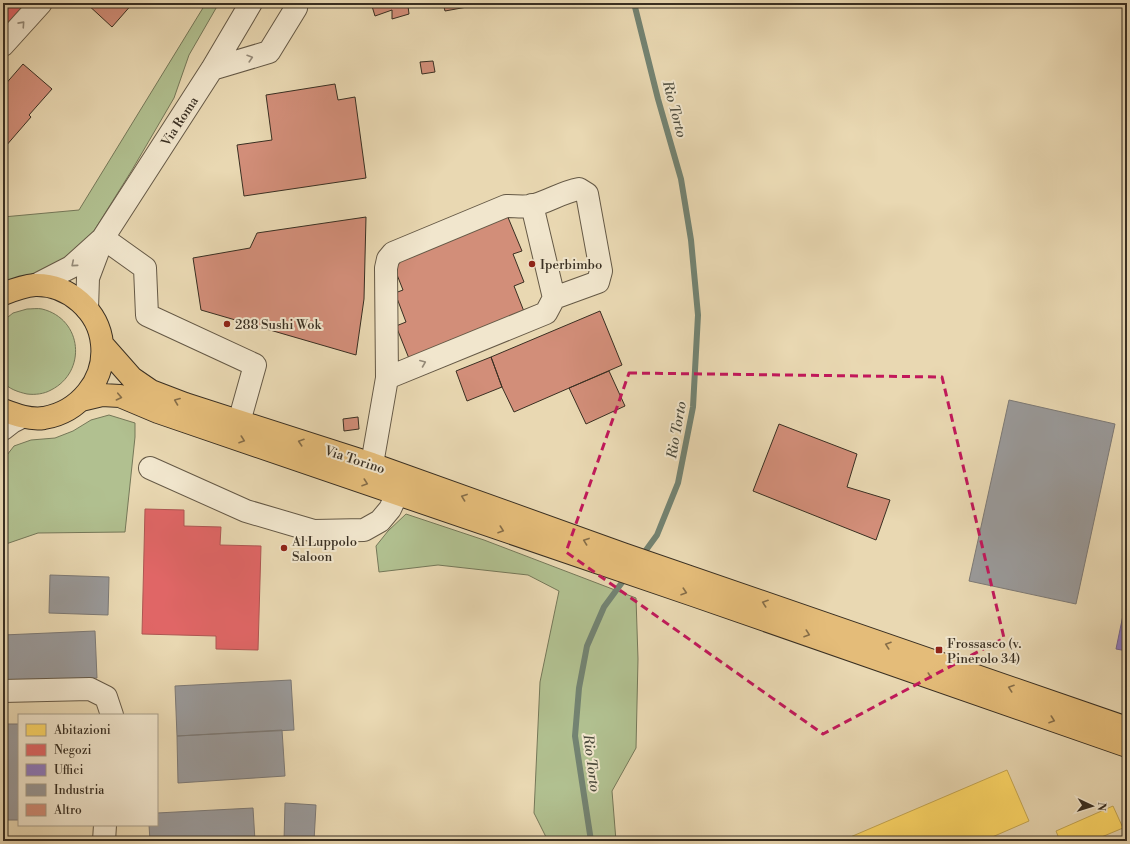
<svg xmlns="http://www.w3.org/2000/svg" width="1130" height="844" font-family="'Libre Bodoni',serif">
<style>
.green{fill:#b1c090;stroke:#757859}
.homes{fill:#ffd966;stroke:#c4a652}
.shops{fill:#e06666;stroke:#ae5652}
.offices{fill:#8e7cc3;stroke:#746593}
.industry{fill:#999;stroke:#7c7975}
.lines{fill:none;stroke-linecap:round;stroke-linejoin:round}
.stream{stroke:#738372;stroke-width:6}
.building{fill:#d28e79;stroke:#392f22}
.minor-casing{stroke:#655946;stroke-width:24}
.major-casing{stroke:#392f22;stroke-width:24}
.minor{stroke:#f1e6cd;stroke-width:22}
.major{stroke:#e4bc79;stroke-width:22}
.oneway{stroke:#958a78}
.oneway2{stroke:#866e49}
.marked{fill:none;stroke:#c2185b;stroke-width:3;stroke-dasharray:8 5;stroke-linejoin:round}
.poi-dot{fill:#8f2418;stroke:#f1e6cd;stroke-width:1.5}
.labels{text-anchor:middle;stroke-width:4;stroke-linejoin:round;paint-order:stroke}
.street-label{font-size:13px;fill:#392f22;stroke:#f1e6cd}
.poi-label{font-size:13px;fill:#392f22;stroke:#f1e6cd;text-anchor:start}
.water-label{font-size:14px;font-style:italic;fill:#4c4b3d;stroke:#f1e6cd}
</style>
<rect width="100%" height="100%" fill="#e9d8b2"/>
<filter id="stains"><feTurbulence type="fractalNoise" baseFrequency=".005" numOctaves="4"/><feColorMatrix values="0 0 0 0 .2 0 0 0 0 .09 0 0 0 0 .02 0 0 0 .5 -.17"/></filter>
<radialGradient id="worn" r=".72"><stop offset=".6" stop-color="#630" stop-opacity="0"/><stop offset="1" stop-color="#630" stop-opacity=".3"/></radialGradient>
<!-- green -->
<path class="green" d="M 206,3 L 219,3 L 189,55 L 174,98 L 132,170 L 82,250 L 61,266 L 3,287 L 3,217 L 79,210 Z
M 27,309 C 32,309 38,308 42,309 C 83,319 87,372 51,390 C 44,394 35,395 27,394 C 18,392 9,389 3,382 L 3,321 L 13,313 Z
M 109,415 L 135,423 L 135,437 L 125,532 L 38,533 L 3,545 L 3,464 L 7,455 L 14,446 L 31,440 L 55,438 L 73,431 L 91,420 Z
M 406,514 L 484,540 L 636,598 L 638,659 L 636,748 L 612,791 L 616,841 L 548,841 L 534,813 L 540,682 L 559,591 L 528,575 L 438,565 L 379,572 L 376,546 L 388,531 Z"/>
<!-- homes -->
<path class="homes" d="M 1007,770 L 1029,821 L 983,841 L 841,841 Z
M 1113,806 L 1123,828 L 1092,841 L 1060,841 L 1056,831 Z"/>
<!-- shops -->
<path class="shops" d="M 3,3 L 31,3 L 3,34 Z
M 145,509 L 184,510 L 184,526 L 221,527 L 220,545 L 261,546 L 258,650 L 216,649 L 216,636 L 142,634 Z"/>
<!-- offices -->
<path class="offices" d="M 1127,596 L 1127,651 L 1116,649 Z"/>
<!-- industry -->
<path class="industry" d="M 1009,400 L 1115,424 L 1076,604 L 969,581 Z
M 50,575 L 109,577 L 108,615 L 49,613 Z
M 95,631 L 97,678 L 3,682 L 3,635 Z
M 291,680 L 294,730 L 177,736 L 175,686 Z
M 3,724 L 19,724 L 19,820 L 3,820 Z
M 282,730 L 285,776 L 178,783 L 177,736 Z
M 285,803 L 316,805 L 314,841 L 284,841 Z
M 253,808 L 255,841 L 150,841 L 149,825 L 157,825 L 157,813 Z"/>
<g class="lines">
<!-- stream -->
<path class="stream" d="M 634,3 L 658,99 L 681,179 L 691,240 L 698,315 L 693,407 L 678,483 L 657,535 L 641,557
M 591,841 L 575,736 L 579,688 L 587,646 L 604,607 L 626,577"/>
</g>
<!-- building -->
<path class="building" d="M 86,3 L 133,3 L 112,27 Z
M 371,3 L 421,3 L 408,6 L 409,14 L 392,19 L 392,10 L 375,16 Z
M 443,3 L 466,3 L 467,7 L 445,11 Z
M 433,61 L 435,72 L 422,74 L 420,62 Z
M 23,64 L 52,89 L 29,115 L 31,117 L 5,147 L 3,145 L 3,87 Z
M 335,84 L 338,100 L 355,97 L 366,178 L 244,196 L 237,145 L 272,140 L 266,95 Z
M 507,215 L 522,251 L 513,254 L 524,282 L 514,286 L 525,314 L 410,361 L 396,326 L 406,322 L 395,293 L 403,290 L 392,262 Z
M 366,217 L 364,299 L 356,355 L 201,310 L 193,258 L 250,248 L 257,233 Z
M 600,311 L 622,365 L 514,412 L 502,387 L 491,357 Z
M 491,357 L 502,387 L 467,401 L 456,371 Z
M 609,371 L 625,406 L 586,424 L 569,388 Z
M 358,417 L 359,429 L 344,431 L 343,419 Z
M 779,424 L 857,454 L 847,487 L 890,500 L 876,540 L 753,491 Z"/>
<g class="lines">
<!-- minor casing -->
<g class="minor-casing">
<path id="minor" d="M 3,45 L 41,3
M 212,69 L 269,52 L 296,8 L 293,3
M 103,238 L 145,268 L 147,315 L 255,365 L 239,422
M 36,285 L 71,267 L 101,240
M 87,309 L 88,278 L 103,238 L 212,69 L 251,3
M 387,378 L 546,313 L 554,298 L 532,205
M 3,429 L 12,422 L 22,417
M 372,464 L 387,378 L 386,268 L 388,259 L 393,253 L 506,206 C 515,206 523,207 531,206 C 548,202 562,192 579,189 L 587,194 L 601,271 L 598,282 L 554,298
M 150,468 L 246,511 L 314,531 L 364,530 L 380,521 L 390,509 L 397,494
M 3,691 L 90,689 L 106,697 L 112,715
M 104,841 L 105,825"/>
</g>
<!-- major casing -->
<g class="major-casing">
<path id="major" d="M 3,294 C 13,290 23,286 35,285 C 68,284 99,311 102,344 C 106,380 79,412 44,418 C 30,420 16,415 3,410
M 102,344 L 132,378 L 151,391 L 185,404 L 372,464 L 623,554 L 1127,728
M 81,400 L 102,395 L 120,396 L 158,412 L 696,596 L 1127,746"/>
</g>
<!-- minor -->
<use href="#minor" class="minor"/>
<!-- major -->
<use href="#major" class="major"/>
</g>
<!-- one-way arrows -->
<defs><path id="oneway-chevron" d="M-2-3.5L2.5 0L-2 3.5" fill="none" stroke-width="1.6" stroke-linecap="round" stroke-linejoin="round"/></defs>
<g class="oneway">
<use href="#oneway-chevron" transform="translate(22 24) rotate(-48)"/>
<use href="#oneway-chevron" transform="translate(250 58) rotate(-17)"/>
<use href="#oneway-chevron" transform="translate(74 264) rotate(140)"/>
<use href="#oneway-chevron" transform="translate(423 363) rotate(-22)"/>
</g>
<g class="oneway2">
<use href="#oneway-chevron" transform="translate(119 397) rotate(12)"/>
<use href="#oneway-chevron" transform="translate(177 401) rotate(-159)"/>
<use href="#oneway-chevron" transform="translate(242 440) rotate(19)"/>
<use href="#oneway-chevron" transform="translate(301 442) rotate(-162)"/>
<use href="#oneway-chevron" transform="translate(365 483) rotate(19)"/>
<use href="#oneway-chevron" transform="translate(464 497) rotate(-160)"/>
<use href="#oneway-chevron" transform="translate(501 530) rotate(19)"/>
<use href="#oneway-chevron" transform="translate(586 541) rotate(-160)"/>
<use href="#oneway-chevron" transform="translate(684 592) rotate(18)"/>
<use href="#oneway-chevron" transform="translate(765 603) rotate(-161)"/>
<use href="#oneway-chevron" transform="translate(807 634) rotate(19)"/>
<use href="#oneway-chevron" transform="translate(888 645) rotate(-161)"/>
<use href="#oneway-chevron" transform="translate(929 677) rotate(19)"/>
<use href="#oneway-chevron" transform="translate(1011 688) rotate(-161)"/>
<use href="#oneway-chevron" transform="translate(1052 720) rotate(19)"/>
</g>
<!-- marked area -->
<path class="marked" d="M 629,373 L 942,377 L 1004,638 L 823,734 L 566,552 Z"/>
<!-- markers -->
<g class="poi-dot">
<circle cx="532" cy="264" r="4"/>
<circle cx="227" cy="324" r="4"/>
<circle cx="284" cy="548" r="4"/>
<rect x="935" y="646" width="8" height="8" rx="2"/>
</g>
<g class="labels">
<!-- street labels -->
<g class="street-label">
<text transform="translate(179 121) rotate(-57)" y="5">Via Roma</text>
<text transform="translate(355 459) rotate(18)" y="5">Via Torino</text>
</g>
<!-- poi labels -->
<g class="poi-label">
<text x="540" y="269">Iperbimbo</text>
<text x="235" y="329">288 Sushi Wok</text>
<text x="292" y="546">Al Luppolo<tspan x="292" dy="15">Saloon</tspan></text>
<text x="947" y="648">Frossasco (v.<tspan x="947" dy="15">Pinerolo 34)</tspan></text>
</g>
<!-- water labels -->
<g class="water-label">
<text transform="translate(675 109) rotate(75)" y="5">Rio Torto</text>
<text transform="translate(676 430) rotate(-80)" y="5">Rio Torto</text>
<text transform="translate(592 763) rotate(83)" y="5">Rio Torto</text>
</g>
</g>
<!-- margin -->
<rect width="1130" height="844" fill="none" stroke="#e9d8b2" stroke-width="16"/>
<rect x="4" y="4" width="1122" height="836" fill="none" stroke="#392f22" stroke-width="2"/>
<rect x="8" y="8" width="1114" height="828" fill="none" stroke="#392f22"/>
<!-- legend -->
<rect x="18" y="714" width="140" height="112" fill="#f1e6cd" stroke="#a79d89"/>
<rect x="26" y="724" width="20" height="12" fill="#ffd966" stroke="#a79d89"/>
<text x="54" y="734" font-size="12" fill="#392f22">Abitazioni</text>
<rect x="26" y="744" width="20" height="12" fill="#e06666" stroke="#a79d89"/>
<text x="54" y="754" font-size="12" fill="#392f22">Negozi</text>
<rect x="26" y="764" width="20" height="12" fill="#8e7cc3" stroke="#a79d89"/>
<text x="54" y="774" font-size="12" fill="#392f22">Uffici</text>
<rect x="26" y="784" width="20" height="12" fill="#999999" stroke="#a79d89"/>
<text x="54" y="794" font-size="12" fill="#392f22">Industria</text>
<rect x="26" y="804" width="20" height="12" fill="#d28e79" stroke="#a79d89"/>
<text x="54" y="814" font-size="12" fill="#392f22">Altro</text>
<!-- north arrow -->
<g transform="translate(1092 806) rotate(94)" stroke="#f1e6cd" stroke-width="3" paint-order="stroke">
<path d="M0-3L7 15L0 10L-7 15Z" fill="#392f22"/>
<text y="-6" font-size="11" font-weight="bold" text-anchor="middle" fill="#392f22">N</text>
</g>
<rect width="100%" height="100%" filter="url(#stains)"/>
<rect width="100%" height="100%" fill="url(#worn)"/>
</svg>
